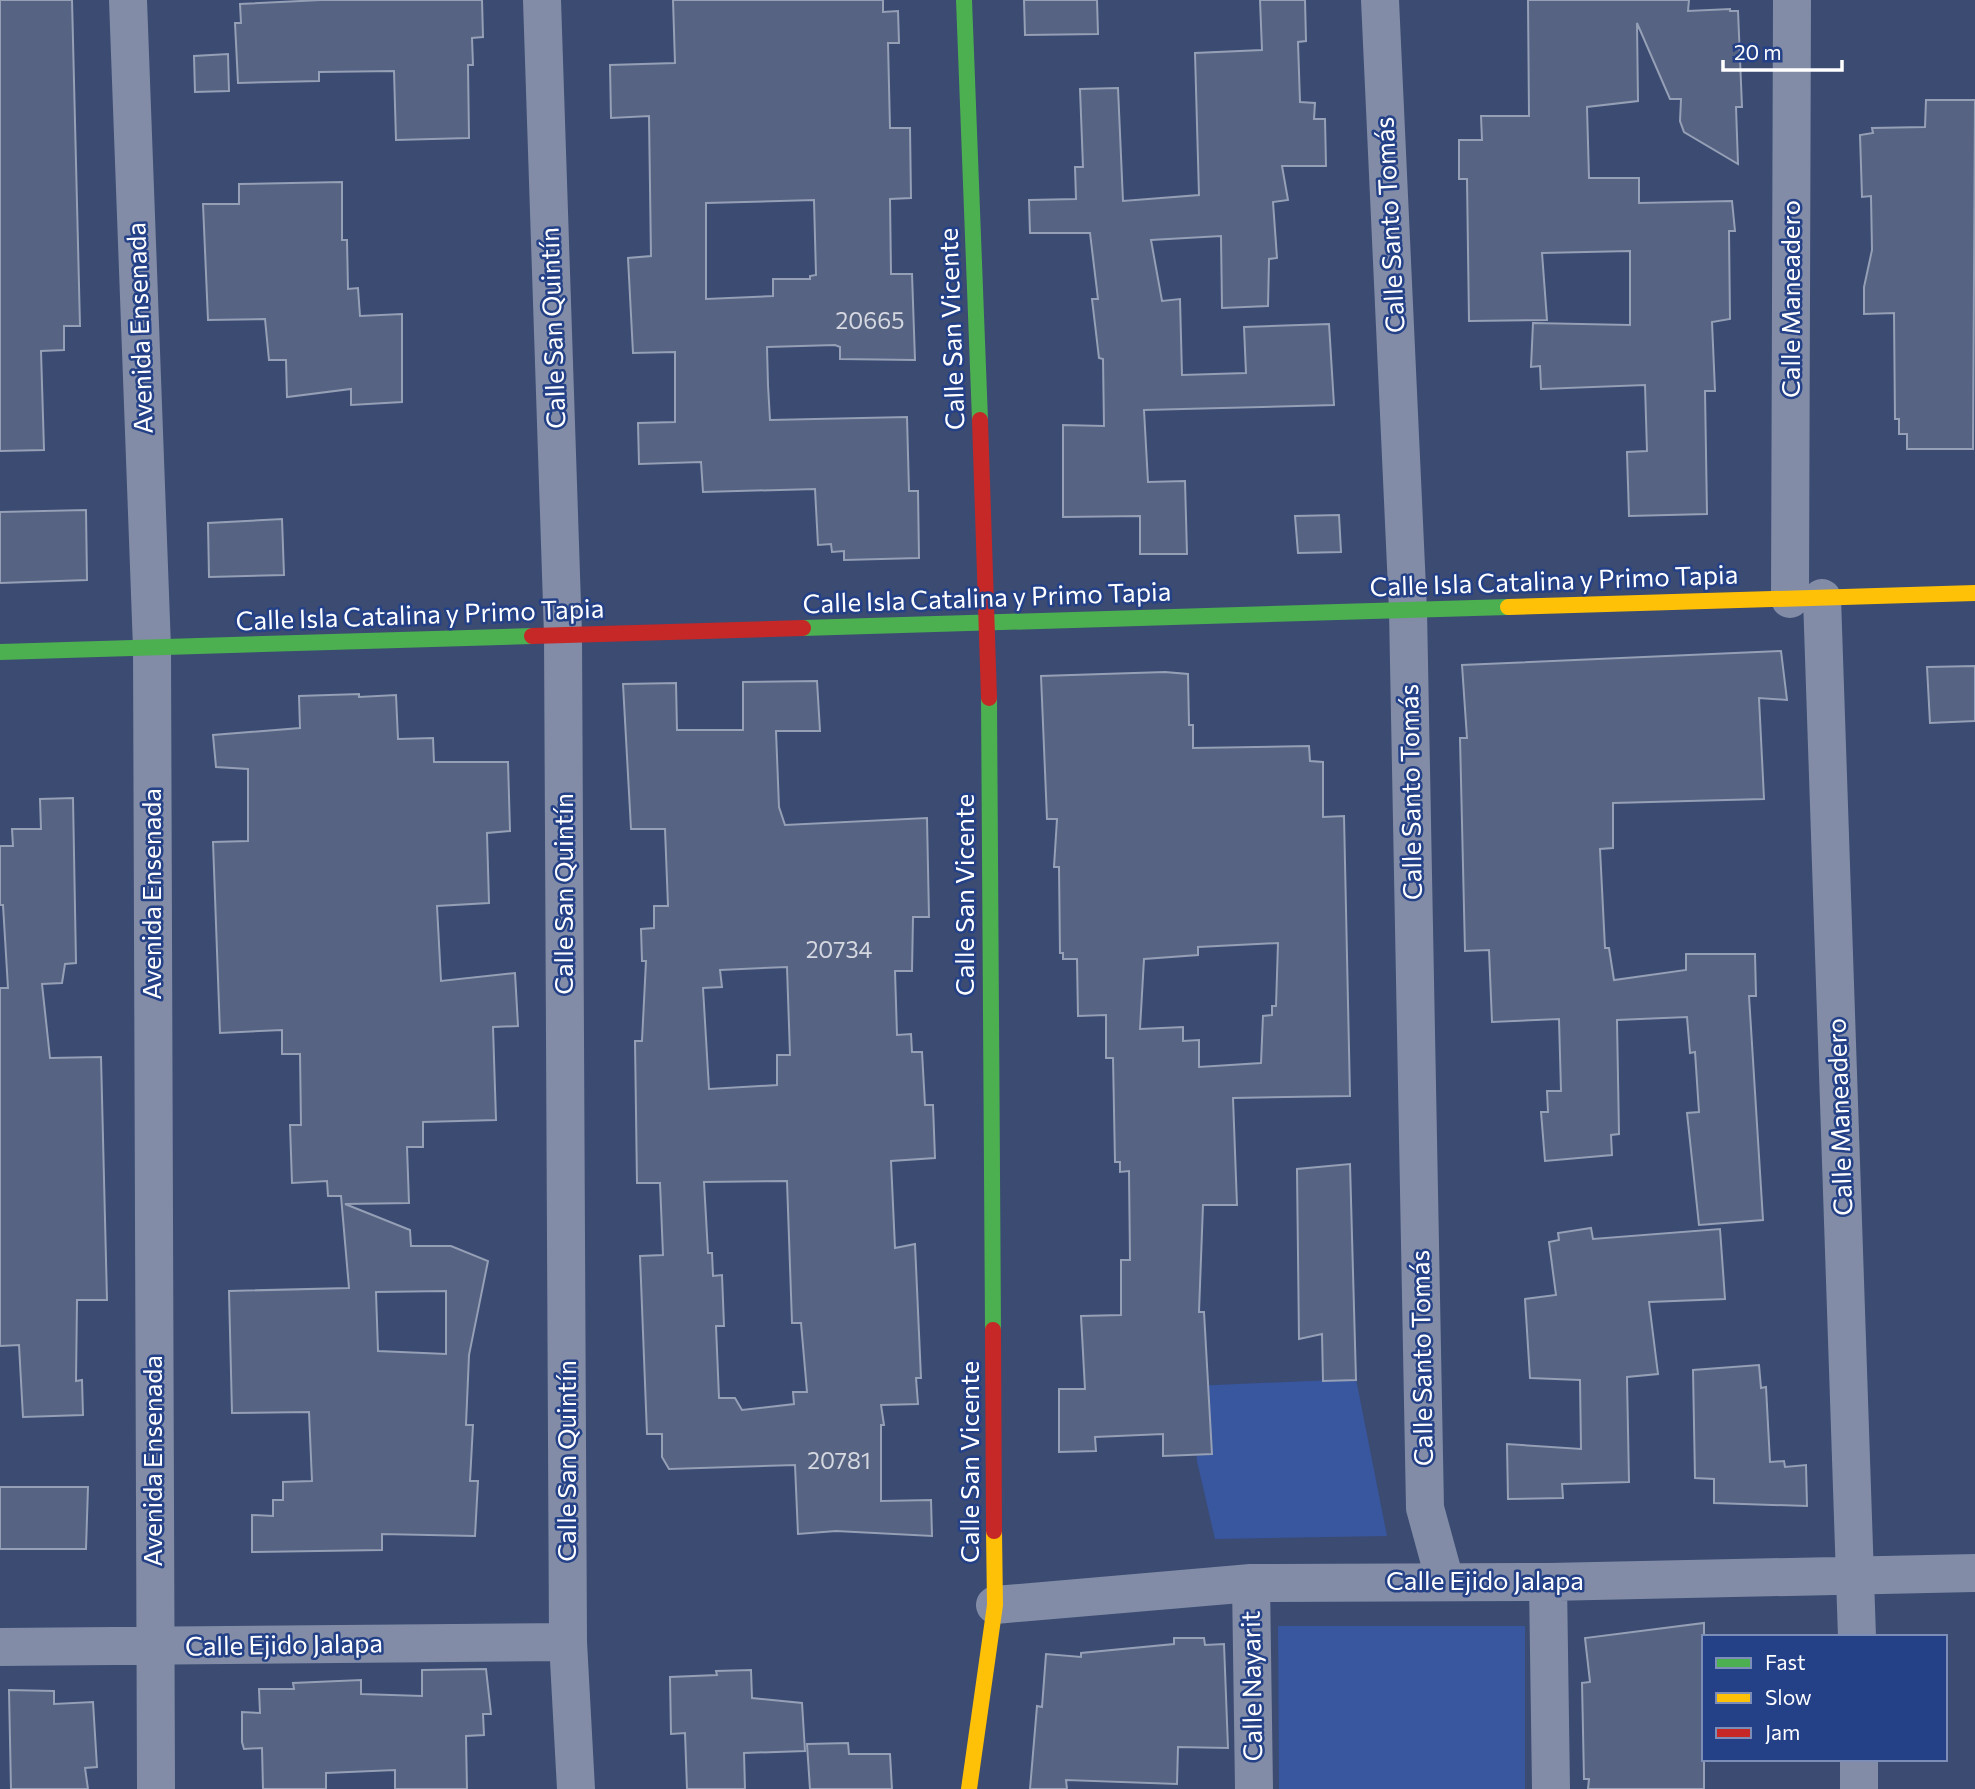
<svg xmlns="http://www.w3.org/2000/svg" width="1975" height="1789" font-family="Commissioner,sans-serif">
<style>
.green{fill:#39579e}
.building{fill:#566382;stroke:#959fb5;stroke-width:2;fill-rule:evenodd}
.lines{fill:none;stroke-linecap:round;stroke-linejoin:round}
.street{stroke:#828ca6;stroke-width:38}
.fast{stroke:#4caf50;stroke-width:16}
.slow{stroke:#ffc107;stroke-width:16}
.jam{stroke:#c62828;stroke-width:16}
.labels{text-anchor:middle;stroke-width:5;stroke-linejoin:round;paint-order:stroke}
.number-label{font-size:23px;fill:#d5d8e0}
.street-label{font-size:26px;fill:#fff;stroke:#244188}
</style>
<rect width="100%" height="100%" fill="#3b4b72"/>
<!-- green -->
<path class="green" d="M 1356,1379 L 1387,1536 L 1215,1539 L 1197,1461 L 1193,1386 Z
M 1278,1626 L 1525,1626 L 1525,1789 L 1279,1789 Z"/>
<!-- building -->
<path class="building" d="M 0,0 L 72,0 L 80,326 L 64,326 L 64,350 L 41,351 L 44,450 L 0,451 Z
M 321,0 L 482,0 L 483,37 L 472,38 L 473,65 L 468,65 L 469,138 L 396,140 L 394,71 L 319,72 L 319,81 L 238,83 L 235,23 L 241,23 L 240,4 Z
M 673,0 L 883,0 L 883,12 L 898,11 L 899,43 L 888,43 L 890,128 L 910,128 L 911,198 L 890,199 L 891,274 L 912,274 L 915,360 L 840,359 L 840,347 L 835,345 L 767,347 L 768,385 L 770,420 L 907,417 L 909,491 L 918,491 L 919,558 L 844,560 L 844,551 L 832,552 L 831,544 L 818,545 L 815,489 L 703,492 L 701,462 L 639,464 L 638,423 L 675,422 L 675,352 L 633,353 L 628,258 L 651,256 L 649,116 L 611,118 L 610,65 L 675,63 ZM 814,200 L 816,275 L 810,276 L 810,279 L 773,279 L 773,296 L 706,299 L 706,203 Z
M 1024,0 L 1097,0 L 1098,34 L 1025,35 Z
M 1260,0 L 1305,0 L 1306,41 L 1298,42 L 1300,102 L 1315,103 L 1314,119 L 1325,119 L 1326,166 L 1282,166 L 1288,200 L 1273,202 L 1277,258 L 1269,259 L 1268,306 L 1222,308 L 1221,236 L 1151,240 L 1162,301 L 1180,299 L 1182,375 L 1246,373 L 1244,327 L 1329,324 L 1334,405 L 1144,410 L 1148,482 L 1185,481 L 1187,554 L 1140,554 L 1140,516 L 1063,517 L 1063,425 L 1104,426 L 1103,359 L 1099,358 L 1092,299 L 1098,299 L 1090,233 L 1030,233 L 1029,200 L 1076,199 L 1075,167 L 1083,167 L 1080,89 L 1118,88 L 1123,201 L 1199,195 L 1195,53 L 1262,50 Z
M 1528,0 L 1689,0 L 1688,11 L 1730,9 L 1730,11 L 1738,11 L 1742,107 L 1736,107 L 1738,164 L 1684,132 L 1680,121 L 1681,99 L 1670,99 L 1637,23 L 1638,101 L 1587,107 L 1589,178 L 1639,178 L 1639,203 L 1732,201 L 1735,231 L 1729,231 L 1730,319 L 1712,322 L 1715,391 L 1705,391 L 1707,514 L 1629,516 L 1627,452 L 1647,451 L 1645,385 L 1541,389 L 1540,366 L 1531,367 L 1533,323 L 1630,325 L 1630,251 L 1542,253 L 1547,320 L 1469,321 L 1467,179 L 1459,179 L 1459,140 L 1482,140 L 1481,116 L 1529,116 Z
M 228,54 L 229,91 L 195,92 L 194,56 Z
M 1926,100 L 1975,100 L 1973,449 L 1907,449 L 1907,434 L 1899,434 L 1899,419 L 1895,419 L 1894,313 L 1864,314 L 1864,287 L 1872,250 L 1871,196 L 1862,197 L 1860,135 L 1873,133 L 1872,128 L 1925,127 Z
M 342,182 L 342,240 L 347,240 L 348,289 L 358,288 L 360,316 L 402,314 L 402,402 L 351,405 L 351,389 L 287,397 L 286,360 L 269,360 L 265,319 L 208,320 L 203,204 L 239,204 L 239,184 Z
M 86,510 L 87,580 L 0,583 L 0,512 Z
M 1339,515 L 1341,552 L 1298,553 L 1295,516 Z
M 282,519 L 284,575 L 209,577 L 208,523 Z
M 1781,651 L 1787,700 L 1759,698 L 1764,799 L 1613,803 L 1613,848 L 1600,849 L 1605,948 L 1609,948 L 1614,980 L 1686,970 L 1686,954 L 1755,954 L 1756,996 L 1749,996 L 1763,1220 L 1699,1225 L 1687,1113 L 1699,1112 L 1695,1052 L 1690,1053 L 1687,1017 L 1617,1020 L 1619,1134 L 1611,1135 L 1612,1155 L 1545,1161 L 1541,1112 L 1548,1112 L 1547,1091 L 1561,1091 L 1559,1019 L 1492,1022 L 1489,950 L 1465,951 L 1460,738 L 1467,738 L 1462,665 Z
M 1975,666 L 1975,721 L 1930,723 L 1927,667 Z
M 1165,672 L 1188,674 L 1189,725 L 1193,725 L 1193,748 L 1309,746 L 1310,761 L 1323,762 L 1323,817 L 1344,816 L 1350,1096 L 1233,1098 L 1237,1205 L 1203,1205 L 1199,1312 L 1204,1312 L 1212,1454 L 1163,1456 L 1163,1434 L 1095,1437 L 1096,1451 L 1059,1452 L 1059,1389 L 1085,1389 L 1081,1316 L 1121,1315 L 1121,1260 L 1130,1260 L 1129,1171 L 1120,1172 L 1120,1162 L 1115,1162 L 1113,1058 L 1106,1058 L 1106,1015 L 1078,1016 L 1077,959 L 1063,959 L 1063,953 L 1060,953 L 1059,867 L 1054,867 L 1057,819 L 1047,819 L 1041,676 ZM 1278,943 L 1276,1006 L 1272,1006 L 1272,1015 L 1263,1016 L 1261,1063 L 1199,1067 L 1199,1040 L 1183,1041 L 1183,1027 L 1140,1029 L 1144,959 L 1198,955 L 1198,947 Z
M 817,681 L 820,731 L 776,731 L 779,807 L 785,825 L 927,818 L 929,917 L 913,917 L 912,971 L 895,971 L 897,1035 L 911,1034 L 912,1052 L 922,1052 L 925,1105 L 933,1105 L 935,1158 L 891,1161 L 895,1248 L 915,1244 L 921,1378 L 916,1378 L 918,1404 L 881,1405 L 884,1425 L 881,1425 L 881,1501 L 931,1500 L 932,1536 L 836,1531 L 798,1534 L 795,1465 L 669,1469 L 662,1457 L 662,1434 L 647,1434 L 640,1256 L 663,1255 L 660,1183 L 637,1183 L 635,1041 L 642,1041 L 646,961 L 642,961 L 641,929 L 654,928 L 654,906 L 668,906 L 665,829 L 631,829 L 623,684 L 676,683 L 677,730 L 743,730 L 743,682 ZM 787,967 L 790,1055 L 777,1055 L 777,1085 L 709,1089 L 703,988 L 722,987 L 720,970 ZM 787,1181 L 792,1323 L 801,1323 L 807,1392 L 793,1392 L 794,1404 L 742,1410 L 735,1398 L 719,1398 L 716,1326 L 724,1326 L 722,1275 L 713,1276 L 712,1253 L 708,1253 L 704,1182 Z
M 359,694 L 359,697 L 396,695 L 398,739 L 433,738 L 434,762 L 508,762 L 510,831 L 487,833 L 489,903 L 437,906 L 441,981 L 515,973 L 518,1026 L 493,1027 L 496,1120 L 423,1122 L 423,1147 L 407,1147 L 409,1203 L 345,1204 L 410,1230 L 411,1246 L 451,1246 L 488,1261 L 469,1355 L 466,1425 L 473,1425 L 470,1481 L 478,1481 L 475,1536 L 382,1534 L 382,1550 L 252,1552 L 252,1515 L 273,1516 L 273,1500 L 283,1500 L 283,1482 L 312,1481 L 309,1412 L 232,1413 L 229,1291 L 349,1288 L 341,1196 L 328,1196 L 327,1181 L 292,1183 L 290,1125 L 301,1125 L 300,1054 L 282,1054 L 282,1030 L 220,1033 L 213,842 L 248,841 L 248,769 L 216,767 L 213,735 L 300,728 L 299,696 ZM 446,1291 L 446,1354 L 378,1351 L 376,1292 Z
M 73,798 L 76,963 L 65,964 L 62,983 L 42,984 L 50,1058 L 101,1057 L 107,1300 L 77,1300 L 76,1381 L 82,1380 L 83,1415 L 23,1417 L 19,1345 L 0,1346 L 0,988 L 8,988 L 3,905 L 0,905 L 0,846 L 13,846 L 12,829 L 41,829 L 40,799 Z
M 1350,1164 L 1356,1380 L 1323,1381 L 1322,1334 L 1299,1339 L 1297,1169 Z
M 1591,1228 L 1593,1239 L 1720,1229 L 1725,1299 L 1649,1302 L 1658,1374 L 1627,1377 L 1629,1482 L 1562,1484 L 1563,1498 L 1508,1499 L 1507,1444 L 1581,1449 L 1580,1380 L 1530,1378 L 1525,1299 L 1556,1295 L 1549,1242 L 1559,1240 L 1558,1233 Z
M 1759,1365 L 1761,1388 L 1766,1387 L 1770,1462 L 1784,1461 L 1785,1467 L 1806,1465 L 1807,1506 L 1714,1503 L 1714,1479 L 1695,1478 L 1693,1370 Z
M 0,1487 L 88,1487 L 86,1549 L 0,1549 Z
M 1704,1623 L 1704,1789 L 1588,1789 L 1589,1779 L 1584,1779 L 1582,1683 L 1590,1682 L 1585,1638 Z
M 1174,1638 L 1204,1638 L 1205,1645 L 1224,1644 L 1228,1748 L 1178,1747 L 1177,1784 L 1066,1780 L 1067,1789 L 1030,1789 L 1037,1706 L 1042,1707 L 1046,1654 L 1081,1657 L 1081,1653 L 1174,1644 Z
M 486,1669 L 491,1714 L 483,1714 L 484,1735 L 466,1736 L 467,1789 L 395,1789 L 395,1770 L 326,1773 L 326,1789 L 263,1789 L 262,1748 L 244,1749 L 242,1742 L 242,1712 L 260,1713 L 259,1689 L 294,1689 L 293,1683 L 361,1680 L 361,1694 L 422,1696 L 422,1670 Z
M 751,1670 L 752,1698 L 802,1703 L 805,1751 L 744,1753 L 745,1789 L 687,1789 L 685,1733 L 671,1734 L 670,1677 L 717,1675 L 716,1671 Z
M 9,1690 L 54,1691 L 54,1704 L 93,1702 L 97,1767 L 85,1768 L 88,1789 L 11,1789 Z
M 848,1743 L 849,1754 L 890,1754 L 892,1789 L 810,1789 L 807,1744 Z"/>
<g class="lines">
<!-- street -->
<path class="street" d="M 128,0 L 152,648 L 156,1789
M 542,0 L 563,635 L 568,1642 L 576,1789
M 1380,0 L 1408,610 L 1425,1508 L 1445,1581
M 1822,598 L 1857,1637
M 1790,599 L 1792,0
M 1548,1582 L 1551,1789
M 1251,1583 L 1254,1789
M 995,1605 L 1251,1583 L 1548,1582 L 1975,1573
M 0,1647 L 568,1642
M 1859,1759 L 1859,1789"/>
<!-- fast -->
<path class="fast" d="M 964,0 L 980,420
M 803,628 L 1508,607
M 0,652 L 532,636
M 989,698 L 993,1330"/>
<!-- slow -->
<path class="slow" d="M 1508,607 L 1975,593
M 969,1789 L 995,1605 L 994,1531"/>
<!-- jam -->
<path class="jam" d="M 980,420 L 989,698
M 532,636 L 803,628
M 993,1330 L 994,1531"/>
</g>
<g class="labels">
<!-- number labels -->
<g class="number-label">
<text x="870" y="329">20665</text>
<text x="839" y="958">20734</text>
<text x="839" y="1469">20781</text>
</g>
<!-- street labels -->
<g class="street-label">
<text transform="translate(1390 225) rotate(-93)" y="9">Calle Santo Tomás</text>
<text transform="translate(1791 299) rotate(-90)" y="9">Calle Maneadero</text>
<text transform="translate(140 328) rotate(-92)" y="9">Avenida Ensenada</text>
<text transform="translate(553 328) rotate(-92)" y="9">Calle San Quintín</text>
<text transform="translate(952 329) rotate(-92)" y="9">Calle San Vicente</text>
<text transform="translate(1554 581) rotate(-2)" y="9">Calle Isla Catalina y Primo Tapia</text>
<text transform="translate(987 598) rotate(-2)" y="9">Calle Isla Catalina y Primo Tapia</text>
<text transform="translate(420 615) rotate(-2)" y="9">Calle Isla Catalina y Primo Tapia</text>
<text transform="translate(1411 792) rotate(-91)" y="9">Calle Santo Tomás</text>
<text transform="translate(152 894) rotate(-90)" y="9">Avenida Ensenada</text>
<text transform="translate(564 894) rotate(-90)" y="9">Calle San Quintín</text>
<text transform="translate(965 895) rotate(-90)" y="9">Calle San Vicente</text>
<text transform="translate(1840 1117) rotate(-92)" y="9">Calle Maneadero</text>
<text transform="translate(1422 1358) rotate(-91)" y="9">Calle Santo Tomás</text>
<text transform="translate(153 1461) rotate(-90)" y="9">Avenida Ensenada</text>
<text transform="translate(567 1461) rotate(-90)" y="9">Calle San Quintín</text>
<text transform="translate(970 1462) rotate(-90)" y="9">Calle San Vicente</text>
<text x="1485" y="1590">Calle Ejido Jalapa</text>
<text transform="translate(284 1645) rotate(-1)" y="9">Calle Ejido Jalapa</text>
<text transform="translate(1252 1686) rotate(-91)" y="9">Calle Nayarit</text>
</g>
</g>
<!-- legend -->
<rect x="1702" y="1635" width="245" height="126" fill="#244188" stroke="#7c8db8" stroke-width="2"/>
<rect x="1716" y="1658" width="35" height="10" fill="#4caf50" stroke="#7c8db8" stroke-width="2"/>
<text x="1765" y="1670" font-size="21" fill="#ffffff">Fast</text>
<rect x="1716" y="1693" width="35" height="10" fill="#ffc107" stroke="#7c8db8" stroke-width="2"/>
<text x="1765" y="1705" font-size="21" fill="#ffffff">Slow</text>
<rect x="1716" y="1728" width="35" height="10" fill="#c62828" stroke="#7c8db8" stroke-width="2"/>
<text x="1765" y="1740" font-size="21" fill="#ffffff">Jam</text>
<!-- scale -->
<path d="M1723 60v10h119v-10" fill="none" stroke="#ffffff" stroke-width="3.5"/>
<text x="1734" y="60" font-size="21" fill="#ffffff" stroke="#244188" stroke-width="5" paint-order="stroke">20 m</text>
</svg>
